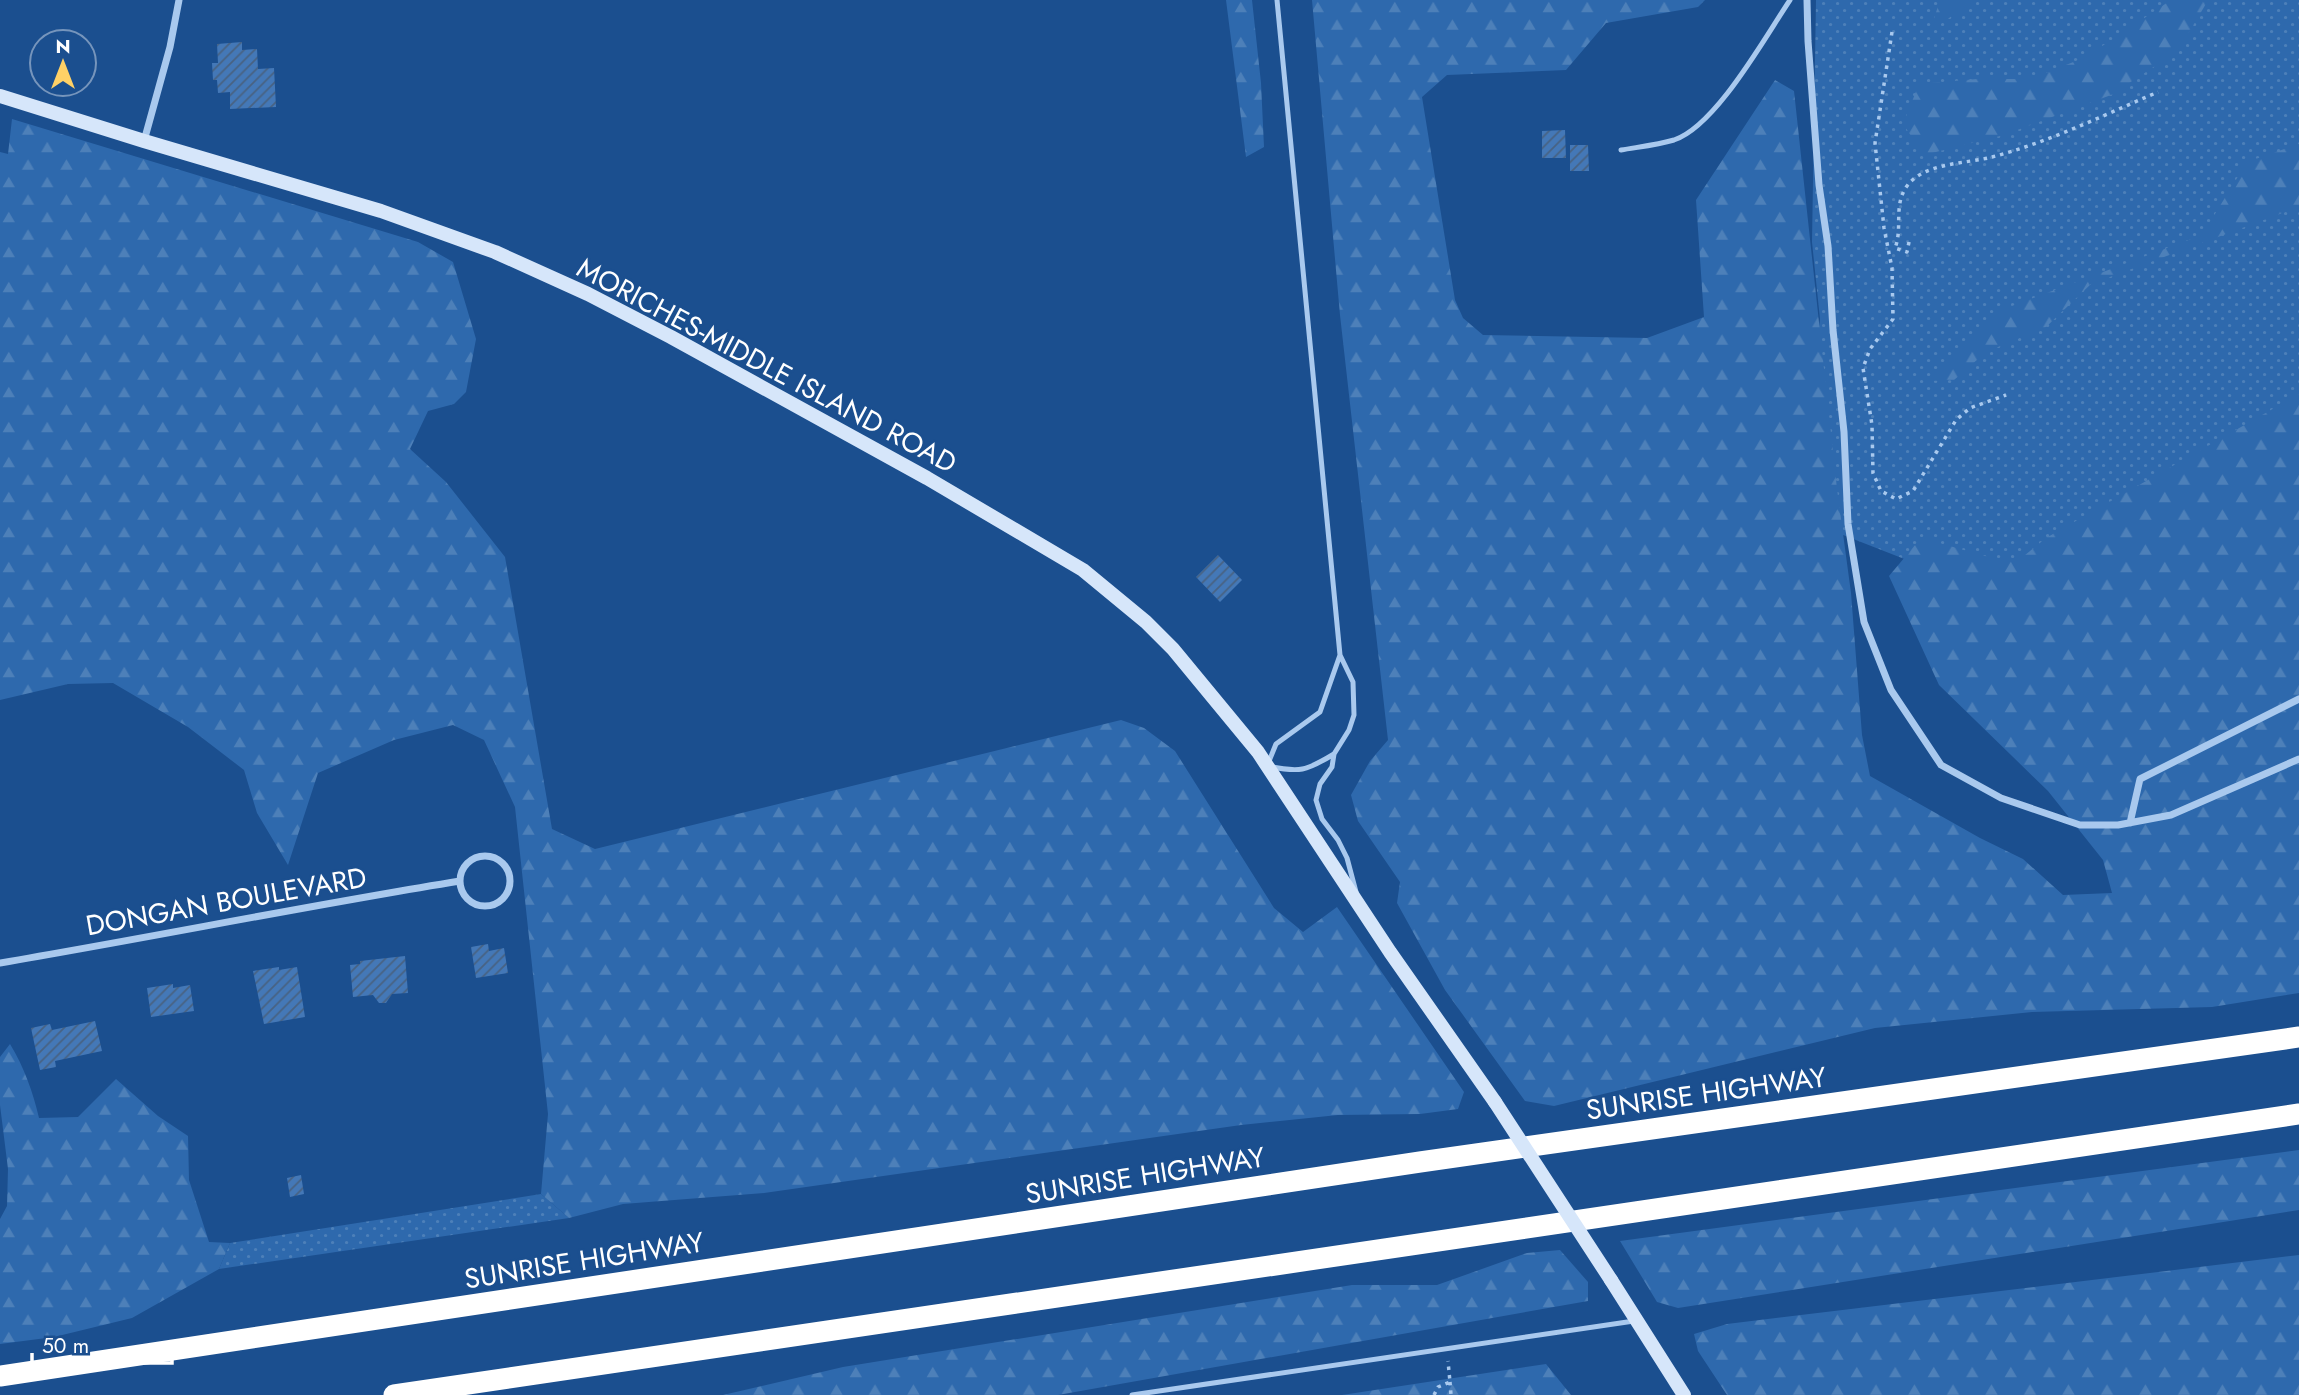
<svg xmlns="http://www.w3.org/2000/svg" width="2299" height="1395" font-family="Jost,sans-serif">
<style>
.grass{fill:url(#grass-dots)}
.forest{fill:url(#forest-firs)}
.building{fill:url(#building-hatch)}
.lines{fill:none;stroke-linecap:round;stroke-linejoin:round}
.path{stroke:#a9c9ee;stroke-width:3.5;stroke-dasharray:3.5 5;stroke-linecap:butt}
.lane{stroke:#a9c9ee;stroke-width:5}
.street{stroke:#a9c9ee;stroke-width:7}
.secondary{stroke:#d6e6fa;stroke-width:14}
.highway{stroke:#fff;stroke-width:21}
.secondary-bridge{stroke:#d6e6fa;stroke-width:14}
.labels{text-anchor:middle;stroke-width:5;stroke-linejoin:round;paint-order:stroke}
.street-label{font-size:28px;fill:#fff;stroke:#1b4f8f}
</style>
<defs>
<pattern id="grass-dots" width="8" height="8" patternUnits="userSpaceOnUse" patternTransform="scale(1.75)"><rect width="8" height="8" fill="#2e69ad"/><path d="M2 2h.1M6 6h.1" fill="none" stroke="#4d80b9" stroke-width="1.8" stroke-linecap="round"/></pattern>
<pattern id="forest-firs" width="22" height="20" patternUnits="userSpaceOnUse" patternTransform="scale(1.75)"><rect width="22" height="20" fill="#2e69ad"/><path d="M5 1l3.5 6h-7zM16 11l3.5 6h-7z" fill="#4d80b9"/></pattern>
<pattern id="building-hatch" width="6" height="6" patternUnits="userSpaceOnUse" patternTransform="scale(1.75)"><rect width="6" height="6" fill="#4478b7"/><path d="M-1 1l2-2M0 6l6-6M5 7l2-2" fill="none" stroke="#486282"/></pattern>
</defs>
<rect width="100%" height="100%" fill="#1b4f8f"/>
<!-- grass -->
<path class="grass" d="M 1816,0 L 2299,0 L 2299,401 L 1986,591 L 1838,533 L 1808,421 L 1820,319 L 1812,242 Z
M 541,1194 L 569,1218 L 219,1269 L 230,1243 Z"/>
<!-- forest -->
<path class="forest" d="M 1226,0 L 1252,0 L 1261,83 L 1264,147 L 1246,157 Z
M 1312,0 L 1705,0 L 1698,7 L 1606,23 L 1566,70 L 1447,75 L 1422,97 L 1455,300 L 1463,318 L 1483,335 L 1647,338 L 1704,317 L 1696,200 L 1775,80 L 1794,91 L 1837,489 L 1851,593 L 1862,735 L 1870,776 L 1980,838 L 2023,859 L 2063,895 L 2112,893 L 2103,860 L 2048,791 L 1939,685 L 1889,576 L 1921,538 L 1996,559 L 2019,560 L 2046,538 L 2299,394 L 2299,993 L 2212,1007 L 2032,1012 L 1875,1028 L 1554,1106 L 1525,1101 L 1445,990 L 1397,903 L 1400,882 L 1358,821 L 1351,795 L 1370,761 L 1388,740 L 1340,315 Z
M 1940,0 L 1969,0 L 1968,5 L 1930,31 Z
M 2171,0 L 2210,0 L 2207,2 L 2178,51 L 2111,95 L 2004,135 L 1924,155 L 1903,124 L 1919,84 L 1977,79 L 2030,79 L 2076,61 L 2109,42 Z
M 12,119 L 418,242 L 453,262 L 476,339 L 466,392 L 454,404 L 428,411 L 410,449 L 446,482 L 505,557 L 552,829 L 595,849 L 1121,720 L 1144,728 L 1175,751 L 1274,908 L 1303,932 L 1337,907 L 1464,1092 L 1458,1109 L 1420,1114 L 1338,1115 L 1241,1125 L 764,1193 L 623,1204 L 569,1218 L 541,1194 L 548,1114 L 515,807 L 484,740 L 453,725 L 394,740 L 318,773 L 288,865 L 257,813 L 244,770 L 188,727 L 113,683 L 68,684 L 0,700 L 0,152 L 8,154 Z
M 2299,144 L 2299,207 L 2091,284 L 2046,327 L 1986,352 L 1954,380 L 1928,381 L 1959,352 L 1996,312 L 2202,235 L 2247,162 Z
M 10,1044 C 24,1067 33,1092 39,1118 L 78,1117 L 116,1079 L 158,1116 L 188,1136 L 189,1180 L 209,1242 L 230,1243 L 219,1269 L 132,1318 L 54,1337 L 0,1344 L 0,1219 L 7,1206 L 8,1169 L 0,1105 L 0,1057 Z
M 2299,1150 L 2299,1210 L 1678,1308 L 1657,1302 L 1620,1241 Z
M 1560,1250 L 1588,1282 L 1588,1301 L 1058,1395 L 723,1395 L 843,1367 L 1352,1285 L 1437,1285 L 1527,1253 Z
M 2299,1255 L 2299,1395 L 1727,1395 L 1698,1351 L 1694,1334 L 1727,1324 Z
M 1546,1364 L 1571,1395 L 1342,1395 Z"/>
<!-- building -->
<path class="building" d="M 242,42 L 242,50 L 257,49 L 258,69 L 274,68 L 276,107 L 230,109 L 230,92 L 218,93 L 217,80 L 213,80 L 212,63 L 218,63 L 217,44 Z
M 1565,130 L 1566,158 L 1542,158 L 1542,131 Z
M 1570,145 L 1588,145 L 1589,171 L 1570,171 Z
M 1218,555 L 1242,580 L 1220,602 L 1196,577 Z
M 488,944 L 489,951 L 504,948 L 508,973 L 476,978 L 471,947 Z
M 405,956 L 408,993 L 392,994 L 386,1003 L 379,1003 L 373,995 L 353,997 L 350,965 L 360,964 L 360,961 Z
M 279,967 L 279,970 L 297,967 L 305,1017 L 264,1024 L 253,971 Z
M 173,984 L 173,988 L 190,985 L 194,1011 L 151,1017 L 147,988 Z
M 95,1021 L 102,1051 L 55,1061 L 56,1067 L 40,1070 L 31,1028 L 50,1024 L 52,1030 Z
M 301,1175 L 304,1194 L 290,1197 L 287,1178 Z"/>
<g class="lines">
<!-- path -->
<path class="path" d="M 1892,32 L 1875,143 L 1884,228 L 1892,268 L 1893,319 L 1870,349 L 1863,368 L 1872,425 L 1873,473 L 1881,491 L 1896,499 L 1913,491 L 1956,420 L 1970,408 L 2006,395
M 1909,242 L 1907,252 L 1895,248 C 1903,228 1893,205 1907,186 C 1925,162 1966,164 1992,157 C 2049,142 2104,115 2158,92
M 1450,1382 L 1451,1395
M 1434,1395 L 1438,1387 L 1450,1382 L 1448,1361"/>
<!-- lane -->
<path class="lane" d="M 1277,0 L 1340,655 L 1320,712 L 1276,744 L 1267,766 C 1300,773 1306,771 1334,754
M 1621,150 C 1638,147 1657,145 1674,140 C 1716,126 1765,37 1790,0
M 1340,655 L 1353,682 L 1354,715 L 1349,730 L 1334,754 L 1332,767 L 1320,784 L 1316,800 L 1322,819 L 1338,840 L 1347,858 L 1356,892
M 1132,1395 L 1634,1321"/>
<!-- street -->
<path class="street" d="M 1807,0 L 1808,41 L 1819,185 L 1828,246 L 1833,330 L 1844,432 L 1848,524 L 1864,622 L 1891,690 L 1941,765 L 2001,798 L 2080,825 L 2118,825 L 2171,815 L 2299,759
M 144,141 L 170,47 L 179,0
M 2130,823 L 2140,779 L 2299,699
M460 881a25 25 0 1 1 50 0a25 25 0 1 1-50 0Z
M 0,963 C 153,937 306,906 460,881"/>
<!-- secondary -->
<path class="secondary" d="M 0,96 L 144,141 L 381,211 L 495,252 L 588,294 L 671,337 L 927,478 L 1083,570 L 1146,622 L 1173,649 L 1258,752 L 1390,952 L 1495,1102
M 1611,1280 L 1684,1395"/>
<!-- highway -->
<path class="highway" d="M 0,1376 L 1420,1162 L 2299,1037
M 394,1395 L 2299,1114"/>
<!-- secondary-bridge -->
<path class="secondary-bridge" d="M 1495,1102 L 1611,1280"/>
</g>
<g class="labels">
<!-- street labels -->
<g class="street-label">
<text transform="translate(767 365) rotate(28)" y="10">MORICHES-MIDDLE ISLAND ROAD</text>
<text transform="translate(226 901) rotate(-10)" y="10">DONGAN BOULEVARD</text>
<text transform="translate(1706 1093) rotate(-8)" y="10">SUNRISE HIGHWAY</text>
<text transform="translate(1145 1175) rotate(-9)" y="10">SUNRISE HIGHWAY</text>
<text transform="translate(584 1260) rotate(-9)" y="10">SUNRISE HIGHWAY</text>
</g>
</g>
<!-- north arrow -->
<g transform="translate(63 63)"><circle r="33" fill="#1b4f8f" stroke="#7695bc" stroke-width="2"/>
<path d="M0-5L12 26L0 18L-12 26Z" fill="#ffd166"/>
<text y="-10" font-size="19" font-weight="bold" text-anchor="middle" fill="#ffffff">N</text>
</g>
<!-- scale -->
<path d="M32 1353v10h140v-10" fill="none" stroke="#ffffff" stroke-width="3.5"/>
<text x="42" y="1353" font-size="21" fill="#ffffff" stroke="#1b4f8f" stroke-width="5" paint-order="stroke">50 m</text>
</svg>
